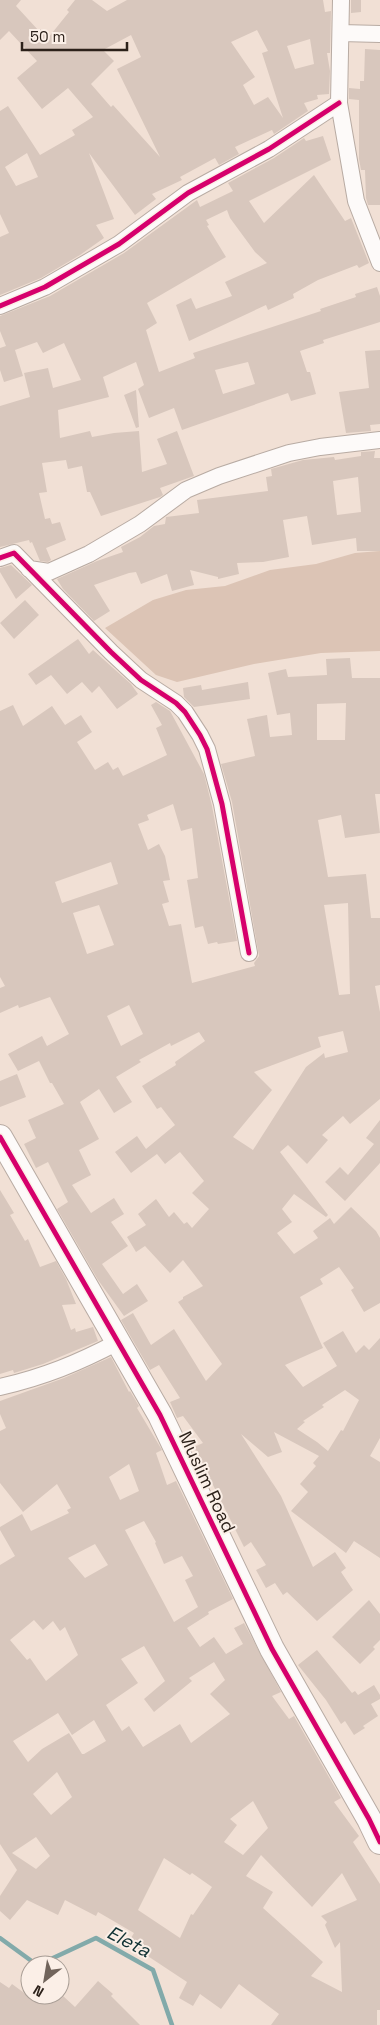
<svg xmlns="http://www.w3.org/2000/svg" width="380" height="2025" font-family="'Space Grotesk',sans-serif">
<style>
.green{fill:#dcc4b5}
.lines{fill:none;stroke-linecap:round;stroke-linejoin:round}
.stream{stroke:#82aaaa;stroke-width:4.5}
.building{fill:#d8c7bd;fill-rule:evenodd}
.street-casing{stroke:#b8aba3;stroke-width:18}
.secondary-casing{stroke:#b8aba3;stroke-width:26}
.street{stroke:#fdfaf9;stroke-width:16}
.secondary{stroke:#fdfaf9;stroke-width:24}
.cycleway-casing{stroke:#fbefe7;stroke-width:8}
.cycleway{stroke:#d6006c;stroke-width:5}
.labels{text-anchor:middle;stroke-width:4;stroke-linejoin:round;paint-order:stroke}
.street-label{font-size:18px;fill:#2c211a;stroke:#fbefe7}
.water-label{font-size:19px;font-style:italic;fill:#103133;stroke:#fbefe7}
</style>
<rect width="100%" height="100%" fill="#f1e0d5"/>
<!-- green -->
<path class="green" d="M 380,551 L 380,651 L 321,653 L 254,664 L 177,682 L 156,675 L 105,628 L 153,600 L 186,590 L 225,586 L 270,570 L 316,564 L 355,553 Z"/>
<g class="lines">
<!-- stream -->
<path class="stream" d="M 0,1938 L 37,1965
M 38,1965 L 96,1938 L 153,1970 L 172,2025"/>
</g>
<!-- building -->
<path class="building" d="M 0,0 L 21,0 L 16,6 L 39,31 L 40,29 L 48,38 L 69,12 L 67,10 L 75,0 L 92,0 L 107,11 L 127,0 L 323,0 L 325,12 L 331,11 L 330,53 L 327,53 L 330,71 L 329,94 L 317,95 L 318,99 L 304,103 L 308,111 L 274,134 L 272,130 L 235,147 L 239,154 L 219,165 L 215,158 L 180,177 L 182,180 L 152,194 L 156,199 L 135,215 L 89,153 L 114,219 L 96,225 L 104,238 L 80,255 L 41,278 L 0,295 L 0,237 L 9,233 L 0,214 L 0,111 L 8,106 L 40,155 L 75,135 L 72,130 L 93,117 L 68,88 L 42,109 L 17,78 L 37,61 L 9,31 L 0,40 ZM 257,30 L 268,51 L 262,53 L 283,118 L 268,97 L 254,105 L 243,85 L 255,77 L 231,42 ZM 131,35 L 141,57 L 117,69 L 160,157 L 113,105 L 111,107 L 91,84 L 114,61 L 103,50 ZM 310,39 L 314,64 L 295,69 L 287,46 ZM 27,153 L 38,177 L 16,186 L 5,167 Z
M 351,0 L 361,0 L 361,12 L 351,13 Z
M 365,49 L 380,50 L 380,205 L 368,205 L 366,198 L 365,170 L 361,170 L 359,159 L 359,100 L 349,99 L 349,88 L 360,89 L 360,81 L 364,81 Z
M 323,136 L 331,160 L 249,201 L 264,223 L 314,175 L 345,221 L 351,218 L 369,263 L 359,268 L 357,265 L 318,280 L 293,294 L 294,298 L 268,310 L 266,305 L 189,341 L 176,305 L 191,298 L 196,309 L 232,296 L 225,282 L 267,263 L 255,252 L 230,218 L 227,210 L 206,220 L 209,225 L 207,226 L 226,257 L 147,303 L 157,323 L 146,330 L 159,372 L 195,358 L 193,353 L 321,311 L 320,309 L 356,297 L 355,294 L 377,287 L 380,296 L 380,322 L 323,340 L 324,343 L 300,351 L 307,372 L 310,372 L 316,394 L 291,401 L 288,393 L 182,430 L 174,408 L 149,418 L 138,389 L 144,385 L 136,362 L 103,377 L 109,397 L 58,410 L 60,438 L 90,431 L 92,437 L 114,433 L 139,431 L 142,472 L 167,464 L 157,439 L 177,431 L 194,476 L 160,488 L 163,495 L 160,497 L 101,516 L 90,492 L 87,492 L 82,466 L 68,469 L 66,460 L 42,463 L 47,492 L 39,493 L 45,519 L 50,518 L 52,524 L 60,522 L 66,540 L 46,548 L 51,560 L 48,562 L 40,561 L 32,542 L 30,543 L 29,540 L 0,547 L 0,406 L 30,397 L 24,373 L 48,368 L 53,388 L 81,380 L 64,343 L 43,353 L 37,342 L 15,350 L 23,376 L 4,382 L 0,370 L 0,348 L 6,346 L 0,331 L 0,316 L 50,296 L 124,253 L 197,200 L 200,207 L 233,191 L 228,183 L 274,158 L 304,138 L 306,141 ZM 248,362 L 255,384 L 223,394 L 215,370 Z
M 380,350 L 380,424 L 370,425 L 371,431 L 346,433 L 339,392 L 369,388 L 365,351 Z
M 136,390 L 139,427 L 136,428 L 124,395 Z
M 375,451 L 374,458 L 380,458 L 380,551 L 357,551 L 356,538 L 312,545 L 307,516 L 283,520 L 289,557 L 263,562 L 237,563 L 239,574 L 218,579 L 218,577 L 190,570 L 194,585 L 172,591 L 167,574 L 141,584 L 136,572 L 129,573 L 94,585 L 110,611 L 94,621 L 63,589 L 57,579 L 97,561 L 123,552 L 121,547 L 140,537 L 154,526 L 165,524 L 166,517 L 199,513 L 197,500 L 268,491 L 266,477 L 272,476 L 271,469 L 303,460 L 334,457 L 335,460 L 361,456 L 361,452 ZM 358,477 L 361,512 L 337,515 L 333,481 Z
M 11,565 L 32,585 L 16,599 L 0,572 L 0,568 Z
M 25,600 L 39,615 L 14,639 L 0,623 Z
M 78,639 L 89,654 L 93,650 L 131,684 L 138,694 L 117,709 L 99,686 L 92,693 L 82,682 L 67,694 L 51,675 L 36,685 L 28,674 Z
M 350,658 L 352,678 L 380,678 L 380,794 L 375,794 L 380,833 L 345,838 L 341,815 L 318,820 L 328,877 L 366,874 L 371,918 L 380,918 L 380,985 L 375,986 L 380,1012 L 380,1099 L 350,1124 L 343,1116 L 322,1135 L 328,1140 L 307,1164 L 288,1145 L 280,1152 L 328,1215 L 326,1217 L 294,1194 L 282,1209 L 292,1222 L 277,1233 L 294,1254 L 318,1238 L 313,1231 L 330,1218 L 334,1224 L 351,1207 L 376,1231 L 380,1238 L 380,1303 L 364,1312 L 351,1290 L 354,1288 L 339,1267 L 320,1279 L 323,1284 L 300,1297 L 323,1348 L 285,1365 L 303,1387 L 337,1366 L 323,1343 L 343,1331 L 356,1353 L 364,1345 L 369,1350 L 380,1338 L 380,1438 L 370,1456 L 380,1462 L 380,1558 L 354,1541 L 346,1553 L 291,1511 L 308,1492 L 300,1484 L 316,1466 L 313,1463 L 319,1456 L 274,1432 L 282,1452 L 268,1457 L 241,1434 L 281,1496 L 313,1567 L 335,1552 L 346,1568 L 341,1572 L 353,1590 L 317,1621 L 287,1592 L 283,1595 L 275,1583 L 266,1588 L 256,1570 L 266,1565 L 251,1542 L 244,1547 L 194,1447 L 203,1443 L 183,1416 L 177,1418 L 170,1402 L 180,1398 L 159,1365 L 150,1370 L 121,1320 L 133,1313 L 151,1345 L 174,1329 L 206,1381 L 222,1364 L 178,1302 L 183,1299 L 183,1297 L 203,1286 L 183,1260 L 170,1273 L 145,1246 L 136,1252 L 127,1237 L 146,1225 L 138,1214 L 156,1199 L 169,1217 L 174,1212 L 184,1224 L 187,1222 L 192,1228 L 209,1209 L 192,1193 L 204,1181 L 180,1152 L 165,1164 L 157,1154 L 131,1173 L 115,1152 L 137,1136 L 146,1149 L 175,1125 L 161,1107 L 157,1109 L 142,1086 L 176,1065 L 175,1062 L 205,1041 L 199,1032 L 171,1046 L 170,1043 L 139,1060 L 141,1062 L 116,1077 L 132,1102 L 114,1113 L 99,1089 L 80,1102 L 99,1139 L 79,1150 L 91,1175 L 72,1185 L 91,1213 L 114,1198 L 124,1214 L 111,1222 L 128,1246 L 102,1264 L 123,1294 L 137,1284 L 148,1301 L 124,1316 L 98,1280 L 57,1209 L 68,1202 L 48,1162 L 36,1168 L 24,1144 L 36,1138 L 28,1120 L 64,1104 L 52,1083 L 50,1083 L 39,1061 L 18,1071 L 8,1054 L 42,1036 L 47,1046 L 69,1034 L 50,997 L 19,1008 L 18,1005 L 0,1013 L 0,988 L 5,986 L 0,977 L 0,711 L 13,705 L 23,726 L 52,706 L 65,725 L 81,715 L 92,732 L 77,742 L 95,770 L 108,762 L 113,770 L 118,767 L 123,776 L 167,755 L 156,728 L 162,725 L 151,705 L 156,702 L 170,711 L 204,774 L 212,806 L 237,941 L 218,944 L 217,942 L 208,944 L 203,926 L 195,928 L 187,880 L 198,878 L 192,828 L 181,831 L 173,804 L 147,815 L 149,820 L 138,824 L 148,850 L 159,844 L 165,856 L 170,880 L 163,881 L 169,902 L 162,904 L 169,926 L 181,924 L 192,983 L 255,966 L 254,963 L 259,956 L 232,802 L 221,764 L 255,756 L 247,719 L 267,715 L 270,737 L 292,735 L 290,713 L 277,715 L 268,673 L 286,669 L 288,677 L 327,675 L 326,659 ZM 346,703 L 345,740 L 317,740 L 317,704 ZM 111,862 L 118,884 L 62,903 L 55,882 ZM 348,903 L 350,994 L 339,995 L 324,905 ZM 99,905 L 114,945 L 87,954 L 73,913 ZM 129,1005 L 143,1034 L 121,1046 L 107,1016 ZM 343,1031 L 348,1052 L 325,1058 L 324,1053 L 306,1067 L 253,1150 L 233,1137 L 272,1090 L 254,1072 L 321,1047 L 318,1037 ZM 345,1390 L 359,1400 L 343,1431 L 341,1430 L 328,1451 L 317,1442 L 297,1429 L 305,1422 L 303,1421 L 324,1407 L 322,1405 Z
M 248,682 L 250,699 L 194,707 L 184,697 L 183,688 L 201,685 L 202,690 Z
M 17,1074 L 26,1097 L 0,1107 L 0,1081 Z
M 380,1120 L 380,1163 L 345,1201 L 325,1182 L 340,1167 L 348,1175 L 374,1144 L 366,1138 Z
M 0,1190 L 14,1213 L 10,1215 L 25,1241 L 28,1239 L 40,1267 L 56,1261 L 66,1279 L 76,1304 L 62,1305 L 71,1330 L 75,1328 L 76,1332 L 93,1327 L 98,1341 L 43,1364 L 14,1373 L 13,1370 L 0,1374 Z
M 111,1357 L 129,1392 L 130,1391 L 139,1406 L 137,1408 L 162,1450 L 156,1453 L 167,1485 L 176,1481 L 233,1599 L 208,1612 L 209,1614 L 187,1628 L 200,1647 L 214,1637 L 226,1654 L 243,1644 L 234,1628 L 244,1623 L 281,1692 L 272,1696 L 289,1719 L 294,1716 L 341,1798 L 334,1802 L 359,1836 L 353,1842 L 380,1884 L 380,2010 L 377,2010 L 377,2025 L 271,2025 L 279,2014 L 239,1984 L 221,2009 L 200,1994 L 193,2006 L 179,1998 L 187,1982 L 128,1943 L 134,1933 L 98,1912 L 96,1916 L 65,1900 L 58,1915 L 27,1900 L 10,1920 L 0,1911 L 0,1896 L 17,1870 L 0,1844 L 0,1565 L 15,1556 L 0,1530 L 0,1527 L 22,1514 L 31,1531 L 69,1513 L 67,1510 L 71,1508 L 57,1484 L 23,1512 L 0,1483 L 0,1431 L 6,1428 L 0,1414 L 0,1401 L 64,1378 ZM 129,1464 L 139,1491 L 120,1500 L 109,1477 ZM 144,1521 L 156,1542 L 155,1543 L 164,1564 L 182,1556 L 193,1576 L 185,1580 L 198,1607 L 174,1622 L 125,1530 ZM 95,1544 L 108,1565 L 85,1578 L 68,1558 ZM 34,1620 L 43,1630 L 53,1621 L 60,1631 L 65,1627 L 78,1655 L 46,1681 L 30,1658 L 27,1660 L 10,1640 ZM 144,1646 L 165,1681 L 144,1699 L 154,1712 L 192,1681 L 189,1678 L 214,1662 L 225,1680 L 210,1694 L 230,1714 L 191,1743 L 180,1724 L 143,1747 L 129,1726 L 122,1731 L 106,1705 L 138,1683 L 121,1659 ZM 58,1713 L 72,1735 L 94,1720 L 106,1741 L 84,1754 L 82,1754 L 69,1733 L 42,1749 L 28,1762 L 13,1741 ZM 57,1772 L 72,1797 L 51,1815 L 33,1794 ZM 253,1801 L 268,1828 L 243,1855 L 224,1842 L 237,1825 L 230,1819 ZM 36,1837 L 50,1856 L 36,1869 L 12,1853 ZM 261,1855 L 312,1907 L 342,1873 L 357,1900 L 321,1916 L 327,1922 L 325,1925 L 335,1948 L 340,1942 L 342,1992 L 311,1976 L 323,1962 L 263,1908 L 273,1892 L 246,1876 ZM 164,1858 L 190,1875 L 192,1873 L 212,1887 L 193,1915 L 191,1914 L 180,1938 L 138,1910 Z
M 369,1600 L 380,1614 L 380,1640 L 373,1647 L 375,1649 L 360,1664 L 332,1637 Z
M 317,1650 L 352,1693 L 355,1691 L 358,1695 L 374,1685 L 380,1695 L 380,1699 L 371,1704 L 378,1716 L 363,1726 L 365,1728 L 354,1735 L 345,1721 L 341,1724 L 326,1700 L 298,1665 Z
M 98,1981 L 113,1994 L 111,1996 L 140,2025 L 0,2025 L 0,1982 L 9,1988 L 12,1984 L 27,1995 L 62,1995 L 75,2007 Z"/>
<g class="lines">
<!-- street casing -->
<g class="street-casing">
<path id="street" d="M 341,0 L 339,103 L 356,201 L 380,263
M 341,33 L 380,34
M 0,306 L 45,287 L 119,244 L 188,193 L 269,149 L 339,103
M 0,558 L 14,553 L 111,652 L 141,680 L 176,703 L 185,712 L 200,735 L 207,749 L 222,804 L 249,953
M 29,569 L 49,572 L 89,554 L 140,524 L 186,490 L 219,476 L 289,453 L 320,447 L 380,440
M 0,1387 C 44,1377 78,1363 118,1342"/>
</g>
<!-- secondary casing -->
<g class="secondary-casing">
<path id="secondary" d="M 0,1137 L 160,1415 L 272,1649 L 369,1819 L 380,1842"/>
</g>
<!-- street -->
<use href="#street" class="street"/>
<!-- secondary -->
<use href="#secondary" class="secondary"/>
<!-- cycleway casing -->
<g class="cycleway-casing">
<path id="cycleway" d="M 0,306 L 45,287 L 119,244 L 188,193 L 269,149 L 339,103
M 0,558 L 14,553 L 111,652 L 141,680 L 176,703 L 185,712 L 200,735 L 207,749 L 222,804 L 249,953
M 0,1137 L 160,1415 L 272,1649 L 369,1819 L 380,1842"/>
</g>
<!-- cycleway -->
<use href="#cycleway" class="cycleway"/>
</g>
<g class="labels">
<!-- street labels -->
<g class="street-label">
<text transform="translate(207 1482) rotate(65)" y="6">Muslim Road</text>
</g>
<!-- water labels -->
<g class="water-label">
<text transform="translate(129 1941) rotate(27)" y="7">Eleta</text>
</g>
</g>
<!-- north arrow -->
<g transform="translate(45 1980) rotate(211)"><circle r="24" fill="#fbefe7" stroke="#a89d95"/>
<path d="M0-4L9 19L0 12L-9 19Z" fill="#71645b"/>
<text y="-8" font-size="14" font-weight="bold" text-anchor="middle" fill="#2c211a">N</text>
</g>
<!-- scale -->
<path d="M22 42v8h105v-8" fill="none" stroke="#2c211a" stroke-width="2.5"/>
<text x="30" y="42" font-size="15" fill="#2c211a" stroke="#fbefe7" stroke-width="4" paint-order="stroke">50 m</text>
</svg>
